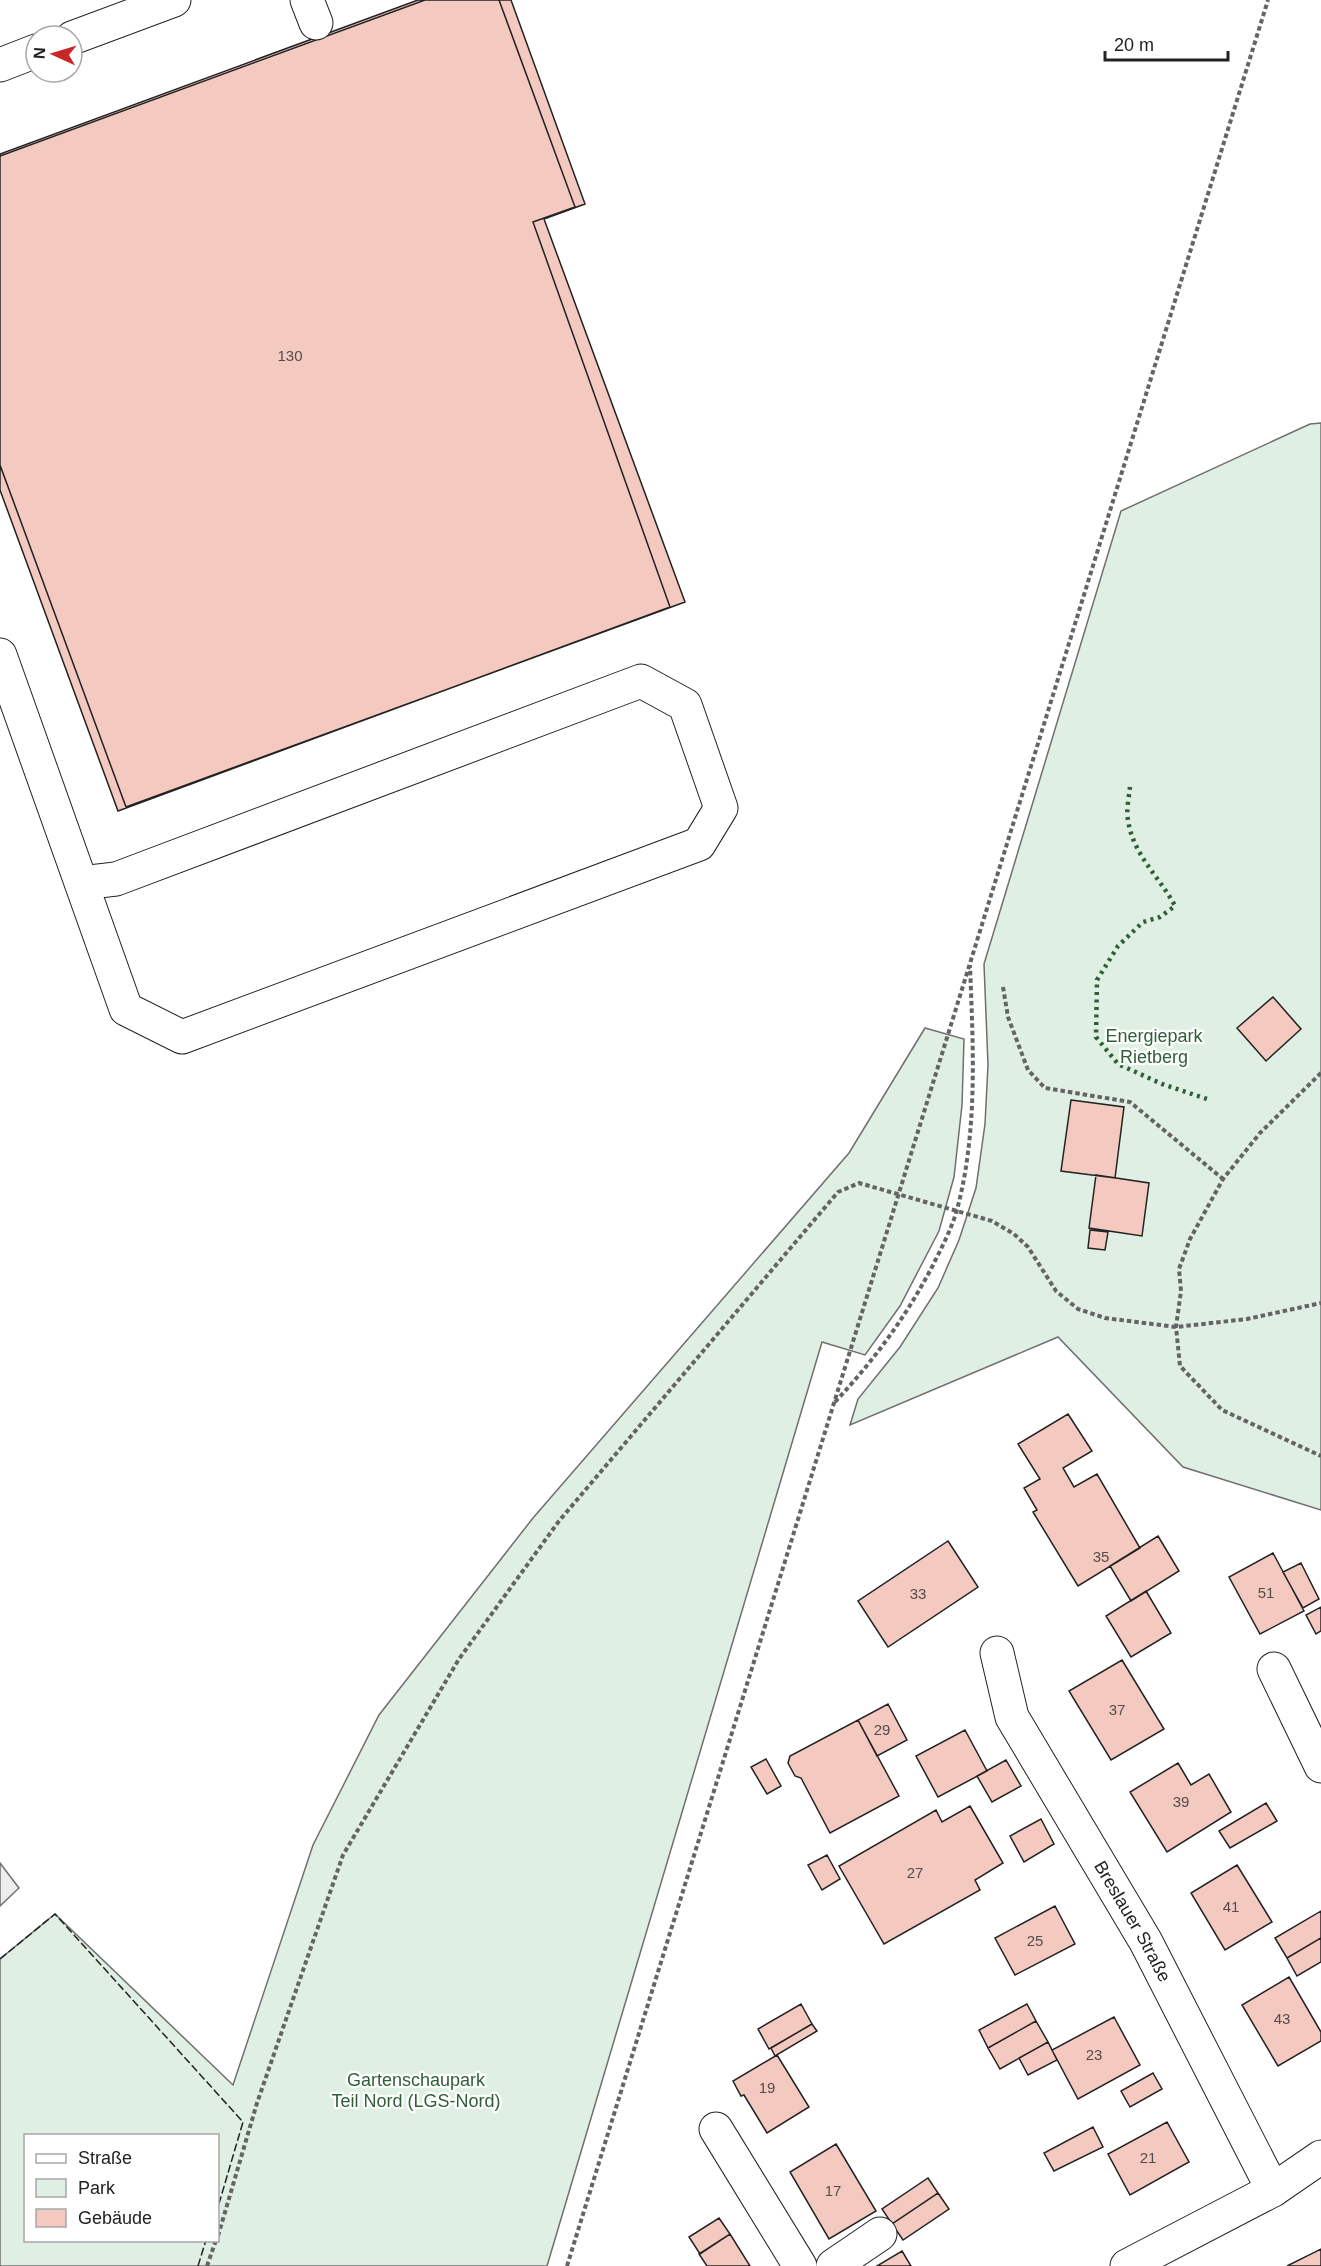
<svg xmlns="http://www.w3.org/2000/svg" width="1321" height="2266" font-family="Helvetica,sans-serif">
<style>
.green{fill:#e0efe3;stroke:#6f6f6f;stroke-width:1.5;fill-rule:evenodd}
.parking{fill:#ededed;stroke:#6f6f6f;stroke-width:1.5}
.building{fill:#f3c9c0;stroke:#222;stroke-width:1.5}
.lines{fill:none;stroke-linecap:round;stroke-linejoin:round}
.minor-casing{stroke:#222;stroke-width:35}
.path{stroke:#646464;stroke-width:4;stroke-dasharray:4.5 3;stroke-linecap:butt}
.minor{stroke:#fff;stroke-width:33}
.path-bridge{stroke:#646464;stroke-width:4;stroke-dasharray:4.5 3;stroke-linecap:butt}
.hedge{stroke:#2f5e38;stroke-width:4.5;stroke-dasharray:3 4.5;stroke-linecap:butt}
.fence{stroke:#222;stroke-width:1.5;stroke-dasharray:8 3;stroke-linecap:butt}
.labels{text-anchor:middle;stroke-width:4.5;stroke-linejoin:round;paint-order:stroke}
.number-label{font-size:15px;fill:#564c4a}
.park-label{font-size:18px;fill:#2f5e38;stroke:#fff}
.street-label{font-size:18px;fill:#222;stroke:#fff}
</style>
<rect width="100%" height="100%" fill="#fff"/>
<!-- green -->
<path class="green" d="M 1321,423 L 1321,1510 L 1183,1467 L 1058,1337 L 850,1425 L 858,1399 L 900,1347 L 938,1288 L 959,1240 L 976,1188 L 985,1124 L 988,1065 L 984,964 L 1121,511 L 1310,424 Z
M 925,1028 L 964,1039 L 962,1105 L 954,1177 L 939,1231 L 900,1306 L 865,1355 L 822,1342 L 547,2266 L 0,2266 L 0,1959 L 55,1914 L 233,2085 L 313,1845 L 379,1715 L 533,1518 L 849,1153 ZM 26,2136 L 218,2136 L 218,2240 L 26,2240 Z"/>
<!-- parking -->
<path class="parking" d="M 0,1863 L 19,1888 L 0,1906 Z"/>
<!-- building -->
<path class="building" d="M 418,0 L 511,0 L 585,204 L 544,219 L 685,602 L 126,807 L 0,465 L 0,154 Z
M 425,0 L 499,0 L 575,207 L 533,222 L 670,607 L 118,811 L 0,490 L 0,156 Z
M 1273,997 L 1301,1029 L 1266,1061 L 1237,1028 Z
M 1071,1100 L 1124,1107 L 1115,1178 L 1061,1171 Z
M 1096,1175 L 1149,1183 L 1142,1236 L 1089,1228 Z
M 1090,1230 L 1108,1232 L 1105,1250 L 1088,1248 Z
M 1068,1414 L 1092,1451 L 1063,1468 L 1074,1487 L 1097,1474 L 1140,1548 L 1078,1586 L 1033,1512 L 1037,1510 L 1024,1488 L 1040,1479 L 1018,1444 Z
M 1158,1536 L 1179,1571 L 1131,1601 L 1110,1566 Z
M 948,1541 L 978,1587 L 888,1647 L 858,1601 Z
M 1273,1553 L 1304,1611 L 1260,1634 L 1229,1577 Z
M 1301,1563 L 1319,1599 L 1303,1608 L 1283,1572 Z
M 1146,1591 L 1171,1633 L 1131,1657 L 1106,1616 Z
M 1321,1607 L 1321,1631 L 1316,1634 L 1306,1615 Z
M 1122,1660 L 1164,1729 L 1111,1760 L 1069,1691 Z
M 888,1704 L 907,1740 L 877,1756 L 858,1720 Z
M 858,1720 L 899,1796 L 830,1833 L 801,1778 L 795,1776 L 788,1763 L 790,1756 Z
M 965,1730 L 987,1771 L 938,1797 L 916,1756 Z
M 766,1759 L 781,1786 L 767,1794 L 751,1767 Z
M 1006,1760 L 1021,1786 L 992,1802 L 977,1776 Z
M 1178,1763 L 1191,1785 L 1209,1774 L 1231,1812 L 1167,1852 L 1130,1792 Z
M 1266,1803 L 1277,1821 L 1230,1848 L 1219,1831 Z
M 970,1806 L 1003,1863 L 975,1880 L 980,1890 L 884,1944 L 839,1866 L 936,1810 L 942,1822 Z
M 1041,1819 L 1054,1844 L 1024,1862 L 1010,1836 Z
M 827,1855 L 840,1879 L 822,1890 L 808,1865 Z
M 1237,1865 L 1272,1922 L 1225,1950 L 1191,1893 Z
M 1055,1906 L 1075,1944 L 1015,1975 L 995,1938 Z
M 1321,1911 L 1321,1938 L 1287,1958 L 1275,1938 Z
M 1321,1938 L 1321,1962 L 1297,1976 L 1287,1958 Z
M 1289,1977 L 1321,2032 L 1321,2041 L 1278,2066 L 1242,2005 Z
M 801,2004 L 812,2024 L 769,2049 L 758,2029 Z
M 1027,2004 L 1036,2021 L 988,2048 L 979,2030 Z
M 1114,2017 L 1140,2065 L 1078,2099 L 1052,2050 Z
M 1036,2021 L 1048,2042 L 1000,2069 L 988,2048 Z
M 812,2024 L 817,2031 L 775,2056 L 771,2048 Z
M 1048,2042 L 1057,2060 L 1028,2075 L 1019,2058 Z
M 777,2055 L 809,2107 L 767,2133 L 744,2095 L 741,2096 L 733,2081 Z
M 1153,2073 L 1162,2089 L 1130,2107 L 1121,2091 Z
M 1167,2122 L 1189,2162 L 1130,2195 L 1108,2154 Z
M 1093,2127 L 1103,2147 L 1054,2171 L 1044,2153 Z
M 836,2144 L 876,2211 L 829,2239 L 790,2172 Z
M 928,2178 L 938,2193 L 892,2224 L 882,2209 Z
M 938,2193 L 949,2209 L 903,2240 L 892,2224 Z
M 719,2218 L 730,2234 L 700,2254 L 689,2237 Z
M 730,2234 L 750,2266 L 707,2266 L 699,2254 Z
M 1321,2249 L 1321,2266 L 1287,2266 Z
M 902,2251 L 911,2266 L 877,2266 Z"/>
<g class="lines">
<!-- minor casing -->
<g class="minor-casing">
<g id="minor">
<path d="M 307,0 L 316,23"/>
<path d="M 72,38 L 174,0"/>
<path d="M 0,65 L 36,51"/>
<path d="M 0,655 L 126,1009 L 182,1037 L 699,844 L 721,808 L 685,705 L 641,681 L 116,879 L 81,883"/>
<path id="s1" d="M 997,1653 L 1012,1717 L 1146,1942 L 1273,2190"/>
<path d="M 1274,1669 L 1321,1766"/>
<path d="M 716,2129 L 800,2266"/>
<path d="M 833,2266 L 880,2234"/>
<path d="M 1127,2266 L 1273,2190 L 1321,2157"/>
</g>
</g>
<!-- path -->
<path class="path" d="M 1003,987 L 1008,1017 L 1028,1070 L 1045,1088 L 1130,1102 L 1223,1179
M 1321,1073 L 1260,1133 L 1223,1179 L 1190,1239 L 1179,1269 L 1181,1291 L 1176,1327 L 1180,1366 L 1222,1410 L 1321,1456
M 218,2236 L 257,2103 L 343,1855 L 459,1659 L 559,1521 L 838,1192 L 859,1183 L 992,1221 L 1014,1234 L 1028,1247 L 1056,1291 L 1078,1309 L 1105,1318 L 1176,1327 L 1247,1319 L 1321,1303
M 207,2266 L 216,2240
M 567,2266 L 1268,0"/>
<!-- minor -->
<use href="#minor" class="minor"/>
<!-- path-bridge -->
<path class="path-bridge" d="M 835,1402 C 875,1359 906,1317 933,1265 C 942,1247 953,1226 958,1206 C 978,1127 973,1046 970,965"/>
<!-- hedge -->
<path class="hedge" d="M 1130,787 C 1129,797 1126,810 1128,820 C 1133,855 1159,876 1175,906 L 1160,917 L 1143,922 L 1118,946 L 1097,980 L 1096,1037 L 1118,1064 L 1162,1084 L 1207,1099"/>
<!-- fence -->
<path class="fence" d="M 0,1959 L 55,1914 L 243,2122 L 218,2207
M 198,2266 L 206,2240"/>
</g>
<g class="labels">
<!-- number labels -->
<g class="number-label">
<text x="290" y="361">130</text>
<text x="1101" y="1562">35</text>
<text x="1266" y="1598">51</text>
<text x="918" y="1599">33</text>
<text x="1117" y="1715">37</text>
<text x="882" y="1735">29</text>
<text x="1181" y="1807">39</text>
<text x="915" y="1878">27</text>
<text x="1231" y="1912">41</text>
<text x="1035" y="1946">25</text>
<text x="1282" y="2024">43</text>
<text x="1094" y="2060">23</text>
<text x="767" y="2093">19</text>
<text x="1148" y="2163">21</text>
<text x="833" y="2196">17</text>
</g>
<!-- park labels -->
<g class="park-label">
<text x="1154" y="1042">Energiepark<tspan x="1154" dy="21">Rietberg</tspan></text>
<text x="416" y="2086">Gartenschaupark<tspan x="416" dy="21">Teil Nord (LGS-Nord)</tspan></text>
</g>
<!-- street labels -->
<g class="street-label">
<text dy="6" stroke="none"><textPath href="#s1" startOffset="303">Breslauer Straße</textPath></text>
</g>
</g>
<!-- legend -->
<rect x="24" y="2134" width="195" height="108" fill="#ffffff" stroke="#a7a7a7" stroke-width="1.5"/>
<rect x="36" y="2154" width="30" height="9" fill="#ffffff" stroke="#a7a7a7" stroke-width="1.5"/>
<text x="78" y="2164" font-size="18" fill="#222222">Straße</text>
<rect x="36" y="2179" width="30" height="18" fill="#e0efe3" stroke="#a7a7a7" stroke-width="1.5"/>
<text x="78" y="2194" font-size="18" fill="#222222">Park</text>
<rect x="36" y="2209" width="30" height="18" fill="#f3c9c0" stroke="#a7a7a7" stroke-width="1.5"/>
<text x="78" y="2224" font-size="18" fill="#222222">Gebäude</text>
<!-- north arrow -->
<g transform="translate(54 54) rotate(274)"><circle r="28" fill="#ffffff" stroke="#a7a7a7" stroke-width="1.5"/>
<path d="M0-4.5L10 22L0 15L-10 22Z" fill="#c62828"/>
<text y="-9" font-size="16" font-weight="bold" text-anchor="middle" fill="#222222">N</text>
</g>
<!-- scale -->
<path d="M1105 51v9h123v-9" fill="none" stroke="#222222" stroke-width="3"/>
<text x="1114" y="51" font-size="18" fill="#222222" stroke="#ffffff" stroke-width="4.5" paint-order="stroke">20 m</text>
</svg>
